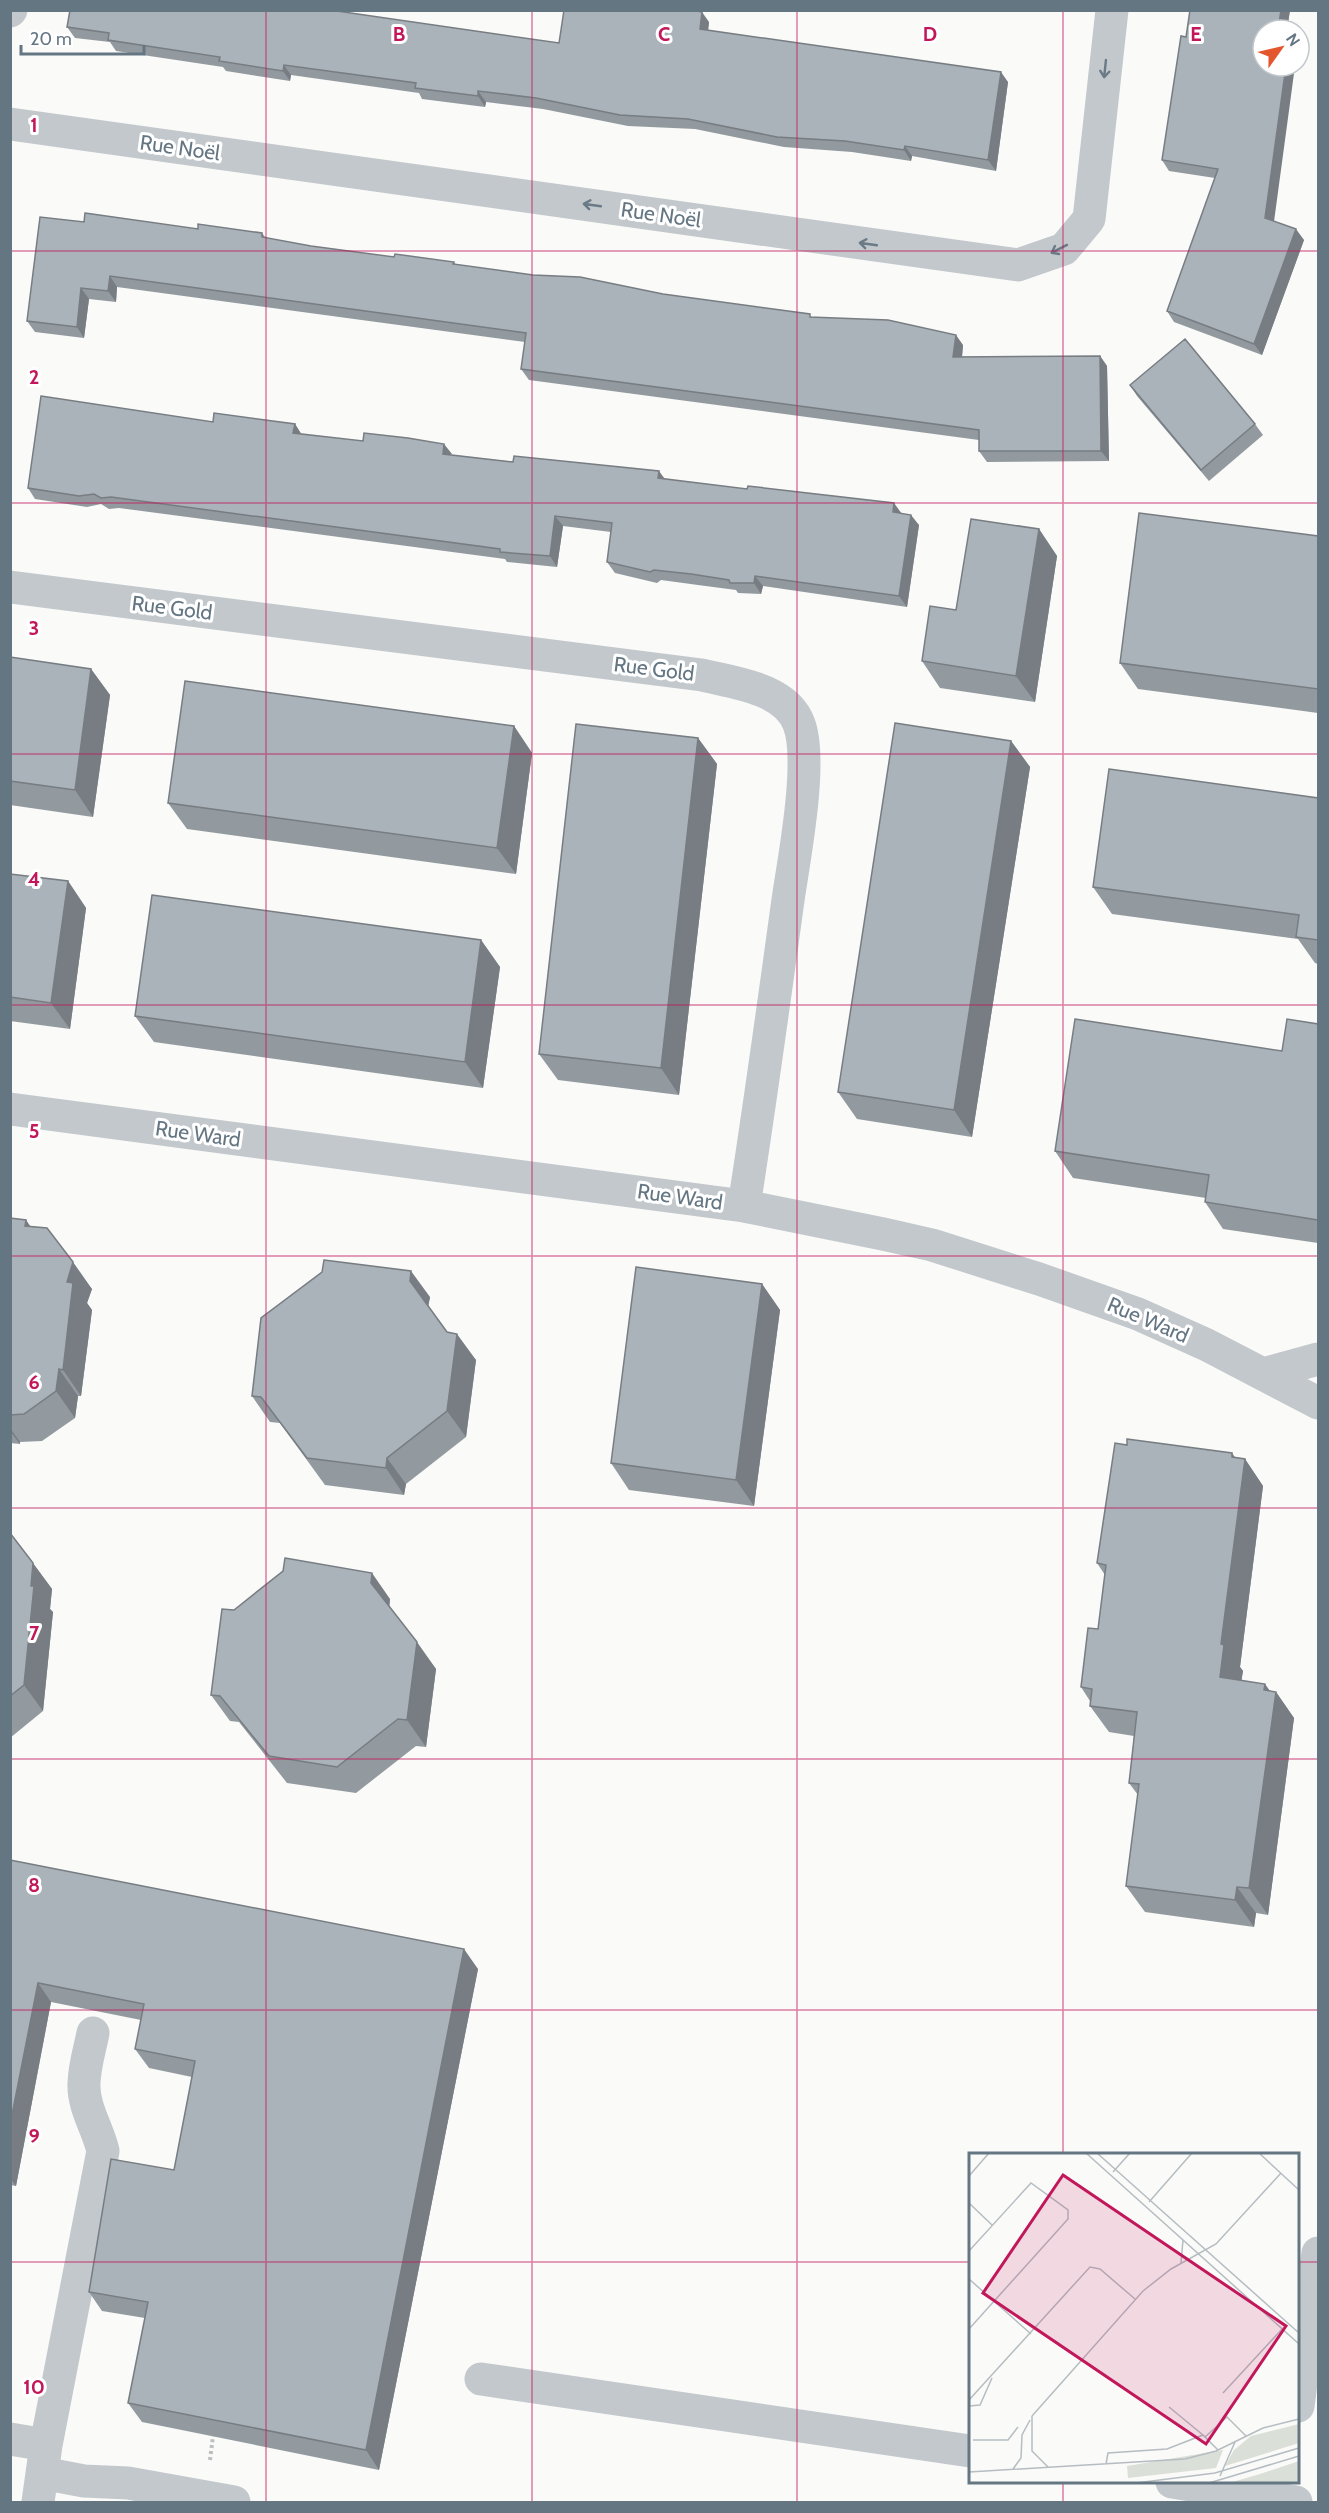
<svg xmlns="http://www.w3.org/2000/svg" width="1329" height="2513" font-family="Cabin,sans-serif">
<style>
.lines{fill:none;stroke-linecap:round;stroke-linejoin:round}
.path{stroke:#bbbfc2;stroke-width:4;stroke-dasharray:3 3;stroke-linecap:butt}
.minor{stroke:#c3c8cc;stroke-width:33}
.wall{fill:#929a9f}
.shaded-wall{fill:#777d82}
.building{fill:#aab3b9;stroke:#777d82;stroke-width:1.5}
.oneway{stroke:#6a7a87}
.grid{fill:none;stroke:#c2185b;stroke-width:1.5;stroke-opacity:0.55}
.labels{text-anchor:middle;stroke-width:6;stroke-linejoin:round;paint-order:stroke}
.street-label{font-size:21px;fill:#657683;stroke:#fff}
.inset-road{fill:none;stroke:#b5bdc2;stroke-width:1.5}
.view{fill:#c2185b;fill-opacity:0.15;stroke:#c2185b;stroke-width:3}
.inset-edge{fill:none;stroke:#657683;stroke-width:3}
.grid-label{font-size:20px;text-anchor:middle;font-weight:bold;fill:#c2185b;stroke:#fff;stroke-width:6;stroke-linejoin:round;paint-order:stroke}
</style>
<rect width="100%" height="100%" fill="#fafaf8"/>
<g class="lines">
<!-- path -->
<path class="path" d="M 210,2460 L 213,2436"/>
<!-- minor -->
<path class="minor" d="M 10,11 L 11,10
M 10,124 L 1018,265 L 1064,249 L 1089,219 L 1112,10
M 10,587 L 702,675 C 734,683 786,688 799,724 C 813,761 794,859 788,900 C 774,1002 760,1104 744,1206
M 10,1109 L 744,1206 L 883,1234 L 932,1245 L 1039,1279 L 1138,1314 L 1207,1345 L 1318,1403
M 1263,1374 L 1318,1359
M 481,2379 L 970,2451
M 1298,2406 L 1318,2253
M 10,2439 L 46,2445 L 38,2502
M 46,2445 L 103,2151 C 98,2129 83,2107 84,2084 C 84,2067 90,2049 93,2033
M 42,2473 L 84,2481 L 128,2483 L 234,2502
M 1172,2482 L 1296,2502"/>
</g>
<!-- wall -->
<path class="wall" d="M 1190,10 L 1290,10 L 1287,30 L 1263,30 L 1274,221 L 1304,240 L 1262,355 L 1174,322 L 1167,311 L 1215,178 L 1169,171 L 1162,160 L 1186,37 Z
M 709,22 L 708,30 L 1008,82 L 996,171 L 912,156 L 911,161 L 852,152 L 784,147 L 695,129 L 628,126 L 543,109 L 486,102 L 485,107 L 422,99 L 419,93 L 291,75 L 290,81 L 226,71 L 223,67 L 116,51 L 110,42 L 75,38 L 67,27 L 559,43 Z
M 84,222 L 262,233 L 266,238 L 311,246 L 394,257 L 454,262 L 456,265 L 663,294 L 813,317 L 963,345 L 962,357 L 1100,356 L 1107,366 L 1109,461 L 987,462 L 979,451 L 979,440 L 529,380 L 521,369 L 525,342 L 117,287 L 116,302 L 89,299 L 84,338 L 35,332 L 27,321 Z
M 1130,385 L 1255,424 L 1263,435 L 1209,481 L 1137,396 Z
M 295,424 L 301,434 L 452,455 L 665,479 L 901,513 L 919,525 L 907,607 L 763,586 L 761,594 L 738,593 L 736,590 L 698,585 L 661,580 L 657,583 L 615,573 L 607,562 L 611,532 L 563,526 L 557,567 L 507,562 L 505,559 L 119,508 L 109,509 L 101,504 L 87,507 L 35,499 L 28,488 Z
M 1039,529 L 1057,556 L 1035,702 L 940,688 L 922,661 L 956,610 Z
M 1318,536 L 1318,713 L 1138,689 L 1120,663 Z
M 10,657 L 91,669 L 110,695 L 93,817 L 10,805 Z
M 514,726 L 532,753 L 516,874 L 187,829 L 168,803 Z
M 698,738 L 717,764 L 679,1095 L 558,1080 L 539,1054 Z
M 1011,741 L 1030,767 L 972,1137 L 857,1119 L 838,1092 Z
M 1318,798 L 1318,964 L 1315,963 L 1298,939 L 1112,914 L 1093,887 Z
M 10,874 L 68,881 L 86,908 L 70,1029 L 10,1021 Z
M 481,940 L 500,967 L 483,1088 L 154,1042 L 135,1016 Z
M 1318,1024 L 1318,1243 L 1223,1229 L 1205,1202 L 1206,1198 L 1073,1178 L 1055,1151 L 1282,1051 Z
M 10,1218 L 26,1220 L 30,1227 L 92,1289 L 87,1303 L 92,1310 L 81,1396 L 78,1396 L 75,1418 L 42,1441 L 20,1442 L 20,1444 L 10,1443 Z
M 762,1284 L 780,1310 L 754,1506 L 629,1490 L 611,1463 Z
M 430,1297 L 428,1307 L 447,1332 L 476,1360 L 466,1437 L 406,1484 L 404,1495 L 325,1485 L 280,1423 L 270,1422 L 252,1396 Z
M 1235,1458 L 1245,1459 L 1263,1486 L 1240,1667 L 1243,1671 L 1241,1680 L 1270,1691 L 1276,1692 L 1294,1718 L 1268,1915 L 1256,1913 L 1254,1927 L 1145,1912 L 1126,1886 L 1138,1795 L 1129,1783 L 1134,1736 L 1109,1732 L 1090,1706 L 1090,1701 L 1081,1687 L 1098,1629 L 1105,1575 L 1097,1563 Z
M 10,1533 L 52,1589 L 50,1609 L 53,1612 L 43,1711 L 10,1738 Z
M 390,1599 L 389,1607 L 436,1669 L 426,1747 L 416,1746 L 356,1793 L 287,1783 L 239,1722 L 230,1721 L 211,1695 L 234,1610 Z
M 10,1860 L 478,1969 L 379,2470 L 142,2422 L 128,2403 L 145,2318 L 102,2311 L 89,2292 L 174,2170 L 192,2077 L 149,2068 L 135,2049 L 141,2020 L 51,2002 L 16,2186 L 10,2185 Z"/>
<!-- shaded-wall -->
<path class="shaded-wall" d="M 1281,10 L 1290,10 L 1287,30 L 1278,30 Z
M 702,12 L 709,22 L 707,40 L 700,29 Z
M 284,65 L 291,75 L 290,81 L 283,71 Z
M 1286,66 L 1295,66 L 1273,229 L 1265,218 Z
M 1001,72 L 1008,82 L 996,171 L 988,160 Z
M 478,91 L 486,102 L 485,107 L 478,96 Z
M 905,146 L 912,156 L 911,161 L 904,150 Z
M 1296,229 L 1304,240 L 1262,355 L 1254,344 Z
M 110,276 L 117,287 L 116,302 L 108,291 Z
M 81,288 L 89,299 L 84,338 L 77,327 Z
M 956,335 L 963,345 L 961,368 L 953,357 Z
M 1100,356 L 1107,366 L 1109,461 L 1101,451 Z
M 295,424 L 302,435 L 293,433 Z
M 444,444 L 452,454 L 443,454 Z
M 659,471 L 667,482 L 658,478 Z
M 894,503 L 902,514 L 893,512 Z
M 911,515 L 919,525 L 907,607 L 899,596 Z
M 555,516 L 563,526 L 557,567 L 550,556 Z
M 1039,529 L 1057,556 L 1035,702 L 1016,676 Z
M 755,576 L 763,586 L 761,594 L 754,583 Z
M 91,669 L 110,695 L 93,817 L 75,790 Z
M 514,726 L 532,753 L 516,874 L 497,848 Z
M 698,738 L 717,764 L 679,1095 L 661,1068 Z
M 1011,741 L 1030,767 L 972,1137 L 954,1110 Z
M 68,881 L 86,908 L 70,1029 L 51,1003 Z
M 481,940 L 500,967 L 483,1088 L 465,1062 Z
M 26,1220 L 44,1246 L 25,1226 Z
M 73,1262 L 92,1289 L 87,1303 L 92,1310 L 81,1396 L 63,1370 L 67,1282 Z
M 411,1271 L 430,1297 L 428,1307 L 410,1281 Z
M 762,1284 L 780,1310 L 754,1506 L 736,1480 Z
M 457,1334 L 476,1360 L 466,1437 L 447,1411 Z
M 59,1369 L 78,1396 L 75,1418 L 56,1391 Z
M 10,1428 L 20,1442 L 20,1444 L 10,1431 Z
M 1232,1453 L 1243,1469 L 1245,1459 L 1263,1486 L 1240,1667 L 1243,1671 L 1238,1704 L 1220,1677 Z
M 387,1458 L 406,1484 L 404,1495 L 386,1468 Z
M 33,1563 L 52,1589 L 50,1609 L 53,1612 L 43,1711 L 24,1685 Z
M 372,1573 L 390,1599 L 389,1609 L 371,1583 Z
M 417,1642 L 436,1669 L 426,1747 L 407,1720 Z
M 1265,1684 L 1275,1698 L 1276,1692 L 1294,1718 L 1268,1915 L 1249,1888 L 1264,1690 Z
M 1237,1887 L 1256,1913 L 1254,1927 L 1235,1900 Z
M 464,1949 L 478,1969 L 379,2470 L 366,2450 Z
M 38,1983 L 51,2002 L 16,2186 L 10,2178 L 10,2125 Z"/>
<!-- building -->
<path class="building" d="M 70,10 L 330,10 L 559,43 L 564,10 L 692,10 L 702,12 L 700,29 L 1001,72 L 988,160 L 905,146 L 904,150 L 845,141 L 777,137 L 688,119 L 620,115 L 536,98 L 478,91 L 478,96 L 415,88 L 416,83 L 284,65 L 283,71 L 219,61 L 220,57 L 108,40 L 109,33 L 67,27 Z
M 1190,10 L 1281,10 L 1278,30 L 1263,30 L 1263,66 L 1286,66 L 1265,218 L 1296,229 L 1254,344 L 1167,311 L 1218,169 L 1162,160 L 1181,36 L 1186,37 Z
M 85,213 L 198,229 L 198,224 L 262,233 L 262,237 L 311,246 L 394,257 L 395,254 L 454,262 L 453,264 L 533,275 L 580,277 L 663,294 L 810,314 L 810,317 L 888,320 L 956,335 L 953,357 L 1100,356 L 1101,451 L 979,451 L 979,430 L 521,369 L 526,333 L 110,276 L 108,291 L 81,288 L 77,327 L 27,321 L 40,217 L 84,222 Z
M 1185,339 L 1255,424 L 1201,470 L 1130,385 Z
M 41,396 L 213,422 L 214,413 L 295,424 L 293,433 L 363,441 L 364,433 L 408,438 L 444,444 L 443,454 L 513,462 L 514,456 L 659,471 L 658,478 L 747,489 L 748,486 L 894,503 L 893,512 L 911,515 L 899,596 L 755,576 L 754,583 L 730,583 L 729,580 L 691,574 L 654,570 L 650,572 L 607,562 L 612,523 L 555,516 L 550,556 L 500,552 L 500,549 L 111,497 L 101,498 L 94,494 L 79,496 L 28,488 Z
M 1139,513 L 1318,536 L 1318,689 L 1120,663 Z
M 971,519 L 1039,529 L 1016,676 L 922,661 L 930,606 L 956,610 Z
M 10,657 L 91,669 L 75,790 L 10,781 Z
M 185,681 L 514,726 L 497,848 L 168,803 Z
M 895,723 L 1011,741 L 954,1110 L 838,1092 Z
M 576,724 L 698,738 L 661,1068 L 539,1054 Z
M 1109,769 L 1318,798 L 1318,940 L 1296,937 L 1299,915 L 1093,887 Z
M 10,874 L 68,881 L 51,1003 L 10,997 Z
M 152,895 L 481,940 L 465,1062 L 135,1016 Z
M 1075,1019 L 1282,1051 L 1287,1019 L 1318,1024 L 1318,1220 L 1205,1202 L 1209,1175 L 1055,1151 Z
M 10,1218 L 26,1220 L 25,1226 L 47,1228 L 73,1262 L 67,1282 L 73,1283 L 63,1370 L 59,1369 L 56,1391 L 24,1414 L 10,1415 Z
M 324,1260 L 411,1271 L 410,1281 L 447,1332 L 457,1334 L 447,1411 L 387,1458 L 386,1468 L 307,1458 L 261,1397 L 252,1396 L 261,1318 L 322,1272 Z
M 636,1267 L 762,1284 L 736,1480 L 611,1463 Z
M 1127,1439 L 1232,1453 L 1232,1457 L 1245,1459 L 1221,1644 L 1224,1645 L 1220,1677 L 1265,1684 L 1264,1690 L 1276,1692 L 1249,1888 L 1237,1887 L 1235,1900 L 1126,1886 L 1139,1784 L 1129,1783 L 1137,1712 L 1090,1706 L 1092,1689 L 1081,1687 L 1088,1628 L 1098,1629 L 1106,1565 L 1097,1563 L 1115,1443 L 1127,1445 Z
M 10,1533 L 33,1563 L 31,1586 L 34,1586 L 24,1685 L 10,1696 Z
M 285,1558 L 372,1573 L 371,1583 L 417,1642 L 407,1720 L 398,1719 L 337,1767 L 269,1756 L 220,1696 L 211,1695 L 222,1609 L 234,1610 L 283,1571 Z
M 10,1860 L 464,1949 L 366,2450 L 128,2403 L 148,2302 L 89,2292 L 111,2159 L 174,2170 L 195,2061 L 135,2049 L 144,2004 L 38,1983 L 10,2125 Z"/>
<!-- one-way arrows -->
<defs><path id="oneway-shaft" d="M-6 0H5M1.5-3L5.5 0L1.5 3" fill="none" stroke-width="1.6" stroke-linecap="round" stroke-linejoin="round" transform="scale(1.5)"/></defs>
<g class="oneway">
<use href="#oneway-shaft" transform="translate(1105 69) rotate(96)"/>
<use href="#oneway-shaft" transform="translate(592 205) rotate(-172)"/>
<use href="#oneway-shaft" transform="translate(868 244) rotate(-172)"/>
<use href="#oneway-shaft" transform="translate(1059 249) rotate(153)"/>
</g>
<!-- grid -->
<path class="grid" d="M 266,10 L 266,2502M 532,10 L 532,2502M 797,10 L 797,2502M 1063,10 L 1063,2154M 10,251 L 1318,251M 10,503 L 1318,503M 10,754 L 1318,754M 10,1005 L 1318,1005M 10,1256 L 1318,1256M 10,1508 L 1318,1508M 10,1759 L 1318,1759M 10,2010 L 1318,2010M 10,2262 L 970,2262M 1298,2262 L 1318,2262M 1063,2482 L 1063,2502"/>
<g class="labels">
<!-- street labels -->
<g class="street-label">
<text transform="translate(180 148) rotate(8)" y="7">Rue Noël</text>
<text transform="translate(661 215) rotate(8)" y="7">Rue Noël</text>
<text transform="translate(172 608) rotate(7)" y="7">Rue Gold</text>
<text transform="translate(654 669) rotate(7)" y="7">Rue Gold</text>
<text transform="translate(198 1134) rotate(8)" y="7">Rue Ward</text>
<text transform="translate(680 1197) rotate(8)" y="7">Rue Ward</text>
<text transform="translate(1148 1320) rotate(23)" y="7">Rue Ward</text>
</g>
</g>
<!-- overview -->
<g transform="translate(969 2153)">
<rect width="330" height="330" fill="#fafaf8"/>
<path d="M 330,271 L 330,290 L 256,313 L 265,297 L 282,283 ZM 254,297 L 247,315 L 159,325 L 158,313 ZM 330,308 L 330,330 L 260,330 L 291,321 Z" fill="#dadfd7"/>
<path class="inset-road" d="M 117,0 L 330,191M 128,0 L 330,180M 290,0 L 330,37M 144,19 L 161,0M 0,23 L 20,0M 180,49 L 223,0M 0,50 L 23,72M 0,98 L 62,30 L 99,57 L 99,66 L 0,176M 212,110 L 214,87M 0,126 L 62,181M 254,240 L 314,175M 0,247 L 121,114 L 131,116 L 166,146M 0,253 L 11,252 L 23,225M 200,254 L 234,282M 63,263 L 174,138 L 202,116 L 247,91 L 312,20M 63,263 L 63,298 L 79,314M 236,284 L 258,264 L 277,283M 4,287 L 39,287 L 49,274M 137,311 L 139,300 L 198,296 L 234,282 L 249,297M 44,316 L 52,305 L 53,282 L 61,267M 0,319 L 216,306 L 247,298 L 294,275 L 330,266M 251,323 L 266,289M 167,330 L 246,320 L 330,295M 240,330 L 330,303"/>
<path class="view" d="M 94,22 L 317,173 L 237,291 L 14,140 Z"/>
<rect width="330" height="330" class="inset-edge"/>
</g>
<g class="grid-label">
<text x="399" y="41">B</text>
<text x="664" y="41">C</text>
<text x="930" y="41">D</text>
<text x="1196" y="41">E</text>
<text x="34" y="132">1</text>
<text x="34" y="384">2</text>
<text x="34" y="635">3</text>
<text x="34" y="886">4</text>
<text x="34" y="1138">5</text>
<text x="34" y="1389">6</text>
<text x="34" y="1640">7</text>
<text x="34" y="1892">8</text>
<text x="34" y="2143">9</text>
<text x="34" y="2394">10</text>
</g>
<!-- border -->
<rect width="1329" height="2513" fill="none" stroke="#657683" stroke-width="24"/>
<!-- north arrow -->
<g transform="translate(1281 48) rotate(56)"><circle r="28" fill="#ffffff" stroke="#c1c8cd" stroke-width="1.5"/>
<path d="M0-4.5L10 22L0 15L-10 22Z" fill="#e4572e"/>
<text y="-9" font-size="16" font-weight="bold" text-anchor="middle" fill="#657683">N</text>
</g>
<!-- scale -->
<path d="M21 45v9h123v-9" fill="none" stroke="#657683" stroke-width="3"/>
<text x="30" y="45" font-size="18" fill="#657683" stroke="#ffffff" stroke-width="4.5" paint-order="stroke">20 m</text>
</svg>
